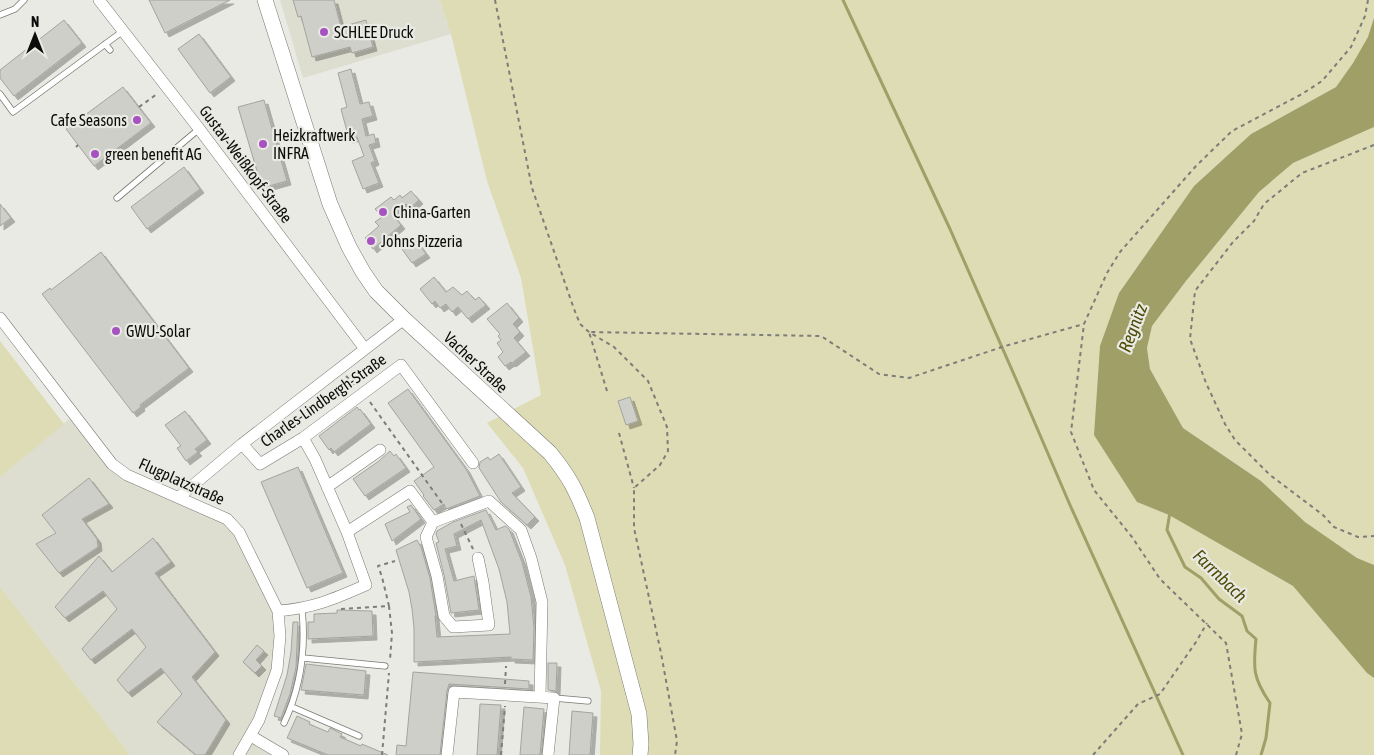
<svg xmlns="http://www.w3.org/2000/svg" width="1374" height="755" font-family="'Asap Condensed',sans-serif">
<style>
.built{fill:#ddddd0}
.green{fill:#dddcb4}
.water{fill:#a09f68}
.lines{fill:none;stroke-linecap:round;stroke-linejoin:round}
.stream{stroke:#a09f68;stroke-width:3}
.building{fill:#cfcfc9;stroke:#a4a49f;filter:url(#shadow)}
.service-casing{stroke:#797974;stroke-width:7}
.minor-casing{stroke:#797974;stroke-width:12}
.tertiary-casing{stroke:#797974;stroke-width:16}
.path{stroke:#7d7d79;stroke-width:2;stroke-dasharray:4 4;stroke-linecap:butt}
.service{stroke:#fff;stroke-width:5.5}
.minor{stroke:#fff;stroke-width:11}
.tertiary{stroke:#fff;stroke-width:15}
.poi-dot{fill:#a653c1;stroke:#eaeae4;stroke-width:2}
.labels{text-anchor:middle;stroke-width:4.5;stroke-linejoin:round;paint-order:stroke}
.poi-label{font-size:16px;fill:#0c0c0a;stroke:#eaeae4;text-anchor:start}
.street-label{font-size:16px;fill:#0c0c0a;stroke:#eaeae4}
.water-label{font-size:18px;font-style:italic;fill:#4f4c08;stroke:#eaeae4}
</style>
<defs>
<filter id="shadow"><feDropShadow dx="4" dy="4" stdDeviation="0" flood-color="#0004"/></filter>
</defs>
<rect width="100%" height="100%" fill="#eaeae4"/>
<!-- built -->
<path class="built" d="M 280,0 L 440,0 L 451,34 L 303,78 Z
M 74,415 L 112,464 L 226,519 L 278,611 L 277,670 L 251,736 L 283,755 L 130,755 L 0,587 L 0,477 Z"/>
<!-- green -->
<path class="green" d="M 440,0 L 1374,0 L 1374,18 L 1369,37 L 1353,63 L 1336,87 L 1251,134 L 1194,186 L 1119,293 L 1137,502 L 1169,515 L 1293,586 L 1367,673 L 1374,678 L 1374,755 L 600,755 L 601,691 L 565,565 L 523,468 L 487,423 L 541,395 L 521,278 L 487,181 L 451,34 Z
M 1374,127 L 1374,565 L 1357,558 L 1305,522 L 1261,481 L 1183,428 L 1150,369 L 1147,348 L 1152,326 L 1186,281 L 1259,192 L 1293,163 Z
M 0,341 L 64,424 L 0,477 Z
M 0,587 L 130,755 L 0,755 Z"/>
<!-- water -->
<path class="water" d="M 1374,18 L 1374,127 L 1293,163 L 1259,192 L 1186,281 L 1152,326 L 1147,348 L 1150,369 L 1183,428 L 1261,481 L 1305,522 L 1357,558 L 1374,565 L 1374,678 L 1367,673 L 1293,586 L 1169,515 L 1137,502 L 1094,435 L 1100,346 L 1119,293 L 1194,186 L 1251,134 L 1336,87 L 1353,63 L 1368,37 Z"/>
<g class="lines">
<!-- stream -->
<path class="stream" d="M 843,0 L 950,229 L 1019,386 L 1070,505 L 1183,755
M 1170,512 L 1167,530 L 1185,567 L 1201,578 L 1219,599 L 1242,616 L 1247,631 L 1256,639 C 1253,669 1253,678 1270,703 L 1266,738 L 1261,755"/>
</g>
<!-- building -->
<path class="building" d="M 149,0 L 230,0 L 165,33 Z
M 293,0 L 334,0 L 341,27 L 366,20 L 373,47 L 352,53 L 350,47 L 312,57 L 301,16 L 298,17 Z
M 64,20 L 82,43 L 14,96 L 0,78 L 0,70 Z
M 199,34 L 231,77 L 210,93 L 178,49 Z
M 351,69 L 360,104 L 369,102 L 373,116 L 362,119 L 366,136 L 374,134 L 376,143 L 369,145 L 375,161 L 371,163 L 379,183 L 363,189 L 352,161 L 364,156 L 357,137 L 349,139 L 341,109 L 347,107 L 338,73 Z
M 123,87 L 151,123 L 94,166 L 66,129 Z
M 264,100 L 287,181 L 262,188 L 238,107 Z
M 184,167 L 200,189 L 147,229 L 131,207 Z
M 411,191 L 419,200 L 410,208 L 406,204 L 393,215 L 401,225 L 373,249 L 365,238 L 379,226 L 375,222 L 382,217 L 375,209 L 391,197 L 394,200 L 400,195 L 402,198 Z
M 0,204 L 11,218 L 0,226 Z
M 415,239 L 426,254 L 412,263 L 402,249 Z
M 101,252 L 189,368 L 140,405 L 141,407 L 133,413 L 42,294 L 50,288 L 51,290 Z
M 434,277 L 446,292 L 453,287 L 462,295 L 467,291 L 475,300 L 479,297 L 486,305 L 468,319 L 458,307 L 452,312 L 446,304 L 440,308 L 435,301 L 432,304 L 420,289 Z
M 507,303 L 519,318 L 513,324 L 520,332 L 514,338 L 526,352 L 512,363 L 511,362 L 505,366 L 498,357 L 503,352 L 497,343 L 501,340 L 498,336 L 500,334 L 487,319 Z
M 408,389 L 466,469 L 480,496 L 446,509 L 444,504 L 434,510 L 423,496 L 424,495 L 414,481 L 434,467 L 388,403 Z
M 630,397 L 638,421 L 626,425 L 618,401 Z
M 357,407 L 359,410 L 360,409 L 371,424 L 334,452 L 331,448 L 329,450 L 319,436 Z
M 185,411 L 207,440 L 195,449 L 198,452 L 186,461 L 177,448 L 181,446 L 165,425 Z
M 390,451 L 394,456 L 396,454 L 406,468 L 365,496 L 353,479 L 379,461 Z
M 499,454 L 521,487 L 512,493 L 535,517 L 527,525 L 501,502 L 479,468 L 480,462 L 488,457 L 490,460 Z
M 298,467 L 343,573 L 307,588 L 261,482 Z
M 89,478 L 109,504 L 82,519 L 97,539 L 98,547 L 59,573 L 36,544 L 56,533 L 42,515 Z
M 411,505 L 421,519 L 392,541 L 385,524 L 410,512 L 407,507 Z
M 486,510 L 496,530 L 505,526 L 509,529 L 522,562 L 531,597 L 534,628 L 533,660 L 511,659 L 511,657 L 414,662 L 414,628 L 412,609 L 409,592 L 396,550 L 417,540 L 421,547 L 430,578 L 436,616 L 435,616 L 437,637 L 510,634 L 507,602 L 499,569 L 481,520 L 454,534 L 457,546 L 445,549 L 454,581 L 474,576 L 479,610 L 451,613 L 444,575 L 436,543 L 439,542 L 436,534 L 437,531 L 453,522 Z
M 153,538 L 171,562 L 155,573 L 215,652 L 192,677 L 226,720 L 205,755 L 196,755 L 157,722 L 182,694 L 161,668 L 128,693 L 117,680 L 146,647 L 132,629 L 91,660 L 82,649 L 117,609 L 103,591 L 65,618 L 55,607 L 99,556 L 112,572 Z
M 337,610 L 372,611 L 373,636 L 308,639 L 308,622 L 314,622 L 314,614 L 337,613 Z
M 293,622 L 298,622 L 296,667 L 290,694 L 281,718 L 274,716 L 287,675 L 291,652 Z
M 257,645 L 264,651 L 256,660 L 262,666 L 255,673 L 243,662 Z
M 548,663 L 557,663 L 556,691 L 548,690 Z
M 306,664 L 366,671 L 364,695 L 301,690 Z
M 413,672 L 529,681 L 529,689 L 449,684 L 447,691 L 440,755 L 396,755 L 397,745 L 406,746 Z
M 480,704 L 501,705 L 497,755 L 477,755 Z
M 524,707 L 544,709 L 540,755 L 520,755 Z
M 572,711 L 593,713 L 590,755 L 569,755 Z
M 297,716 L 310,722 L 309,724 L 328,732 L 330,728 L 342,734 L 340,737 L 361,746 L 362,744 L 388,755 L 328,755 L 287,738 Z"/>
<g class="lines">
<!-- service casing -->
<g class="service-casing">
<path id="service" d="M 0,15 L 15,9 L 24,0
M 105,44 L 110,50
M 0,94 L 13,112 L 123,31
M 117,198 L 199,129
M 303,658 L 385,666
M 554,698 L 588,701
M 292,707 L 359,736
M 284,723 C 301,687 306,649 302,609"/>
</g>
<!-- minor casing -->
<g class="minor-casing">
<path id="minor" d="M 99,0 L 197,126 L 365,349
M 0,318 L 112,464 L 127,475 L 227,519 L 239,532 L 278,611 L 280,636 L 277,670 L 259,720 L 239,755
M 303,438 L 315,459 L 347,532
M 242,444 L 260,464 L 303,438 L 401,365 L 473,463
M 327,487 L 380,450
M 179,497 L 242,444 L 404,319
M 433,522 L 426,537 L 437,576 L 444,616 L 453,627 L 489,625 L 483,582 L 478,558
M 278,611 C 314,608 334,599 366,585 L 347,532 L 410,491 L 433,522 L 489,501 L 521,530 L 531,558 L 542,602 L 540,697
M 251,736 L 283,755
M 447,755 L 454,692 L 554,698 L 548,755"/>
</g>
<!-- tertiary casing -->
<g class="tertiary-casing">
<path id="tertiary" d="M 265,0 L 330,204 L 349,247 L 363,272 L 376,291 L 404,319 L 550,453 C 569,476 576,490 587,518 L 639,714 L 641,744 L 640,755"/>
</g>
<!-- path -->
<path class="path" d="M 495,0 L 532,188 L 574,309 L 580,324 L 589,332 L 614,347 L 648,381 L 667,427 L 668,451 L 660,465 L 634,488 L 634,528 L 661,653 L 677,741 L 675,755
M 139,107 L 157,94
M 1374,145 L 1302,173 L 1264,204 L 1254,221 L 1233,242 L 1195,291 L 1190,339 L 1206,383 L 1225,424 L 1235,440 L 1270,475 L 1323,515 L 1334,527 L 1358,537 L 1374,536
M 76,147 L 78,145
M 346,376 L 355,385
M 607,391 L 589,332 L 821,336 L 879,374 L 909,378 L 1005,346 L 1084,324
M 370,402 L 444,506
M 619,433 L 634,488
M 461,524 L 473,549
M 389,606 L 382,577 L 378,566 L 395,561
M 341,609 L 389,606 L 392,633 L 390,660
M 505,684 L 506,666
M 382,755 L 389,673
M 501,755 L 505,706
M 1093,755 L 1138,704 L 1160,694 L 1196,642 L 1207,623
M 1236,755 L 1242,734 L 1226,643 L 1160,579 L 1132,537 L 1094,490 L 1071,432 L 1084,324 L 1107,273 L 1120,252 L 1196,166 L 1232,131 L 1302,94 L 1322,81 L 1351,47 L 1365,16 L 1368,0"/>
<!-- service -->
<use href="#service" class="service"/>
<!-- minor -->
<use href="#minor" class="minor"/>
<!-- tertiary -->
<use href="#tertiary" class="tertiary"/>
</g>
<!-- markers -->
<g class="poi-dot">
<circle cx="324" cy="32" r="5"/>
<circle cx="137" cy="120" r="5"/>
<circle cx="263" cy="144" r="5"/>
<circle cx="95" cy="154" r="5"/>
<circle cx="383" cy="212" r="5"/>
<circle cx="371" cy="241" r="5"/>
<circle cx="116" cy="331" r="5"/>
</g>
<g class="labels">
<!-- poi labels -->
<g class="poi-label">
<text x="334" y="38">SCHLEE Druck</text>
<text x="127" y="126" text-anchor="end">Cafe Seasons</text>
<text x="273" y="141">Heizkraftwerk<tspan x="273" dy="18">INFRA</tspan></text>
<text x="105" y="160">green benefit AG</text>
<text x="393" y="218">China-Garten</text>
<text x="381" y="247">Johns Pizzeria</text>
<text x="126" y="337">GWU-Solar</text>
</g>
<!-- street labels -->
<g class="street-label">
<text transform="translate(246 164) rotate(53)" y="6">Gustav-Weißkopf-Straße</text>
<text transform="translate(476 362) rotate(43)" y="6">Vacher Straße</text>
<text transform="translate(323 400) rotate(-35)" y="6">Charles-Lindbergh-Straße</text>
<text transform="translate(182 481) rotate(24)" y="6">Flugplatzstraße</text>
</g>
<!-- water labels -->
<g class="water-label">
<text transform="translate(1133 328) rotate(-69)" y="6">Regnitz</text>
<text transform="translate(1220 576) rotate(44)" y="6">Farrnbach</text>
</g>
</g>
<!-- north arrow -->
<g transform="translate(35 35)" stroke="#eaeae4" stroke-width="4" paint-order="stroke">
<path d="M0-4L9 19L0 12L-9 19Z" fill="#0c0c0a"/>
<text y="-8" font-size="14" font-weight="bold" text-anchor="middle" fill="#0c0c0a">N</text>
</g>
</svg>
